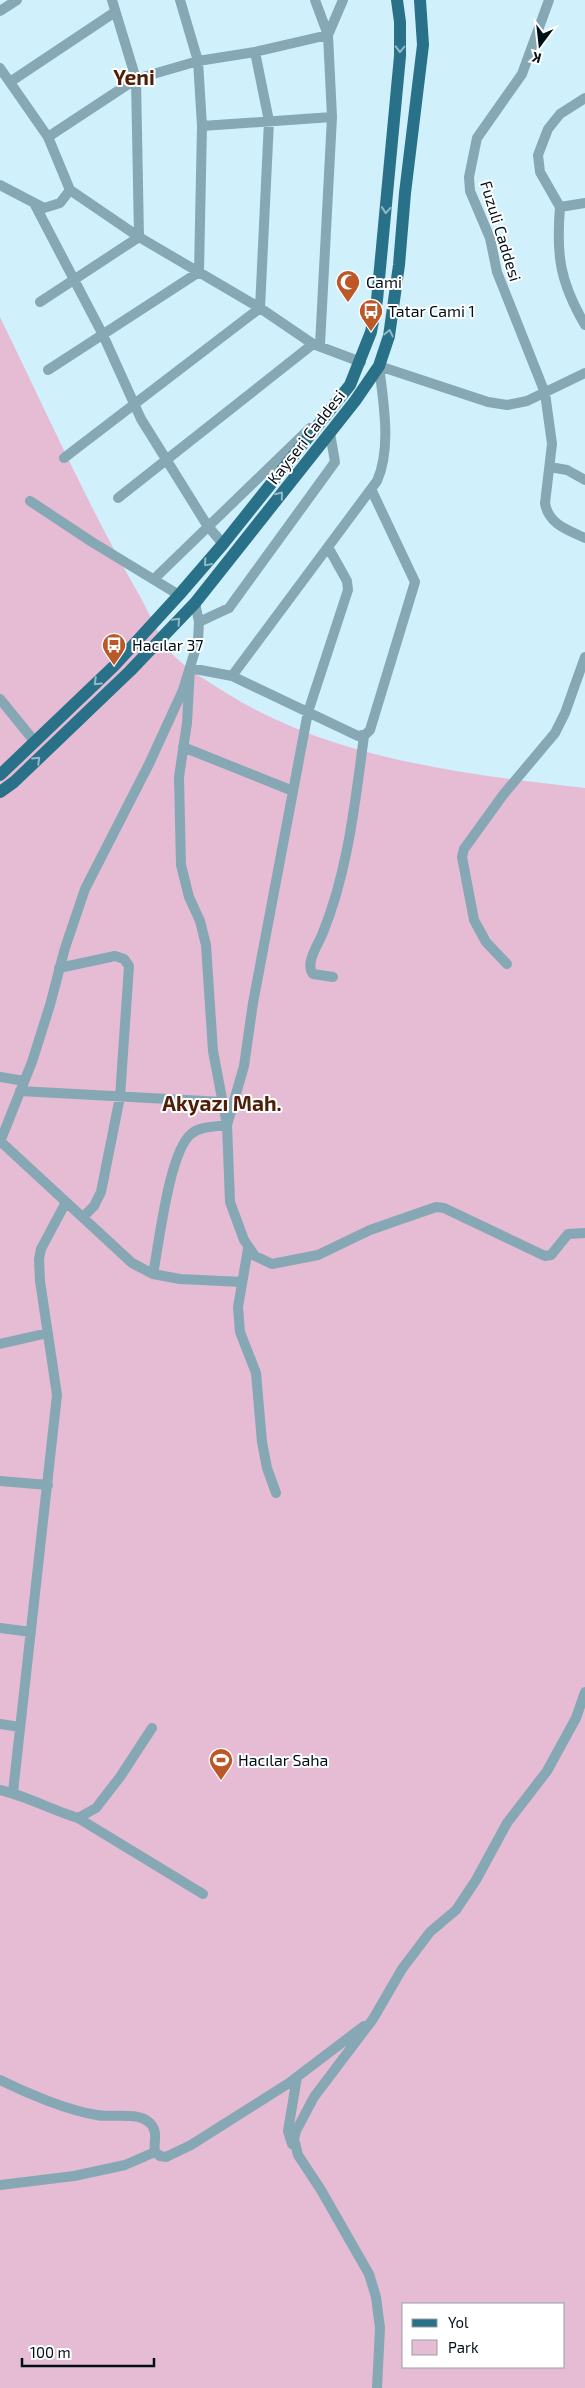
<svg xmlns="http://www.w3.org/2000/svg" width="585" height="2388" font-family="'Exo 2',sans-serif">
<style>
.green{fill:#e5bcd3;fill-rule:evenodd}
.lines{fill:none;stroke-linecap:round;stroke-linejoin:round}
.minor{stroke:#86a8b5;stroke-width:10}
.major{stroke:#297188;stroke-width:12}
.oneway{stroke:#94b8c4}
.labels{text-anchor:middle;stroke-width:4;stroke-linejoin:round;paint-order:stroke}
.street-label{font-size:16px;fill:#001019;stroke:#fff}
.poi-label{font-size:16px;fill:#001019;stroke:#fff;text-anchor:start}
.district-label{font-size:21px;font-weight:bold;fill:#4e1e07;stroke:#fff}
</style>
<rect width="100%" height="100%" fill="#d0f0fc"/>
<!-- green -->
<path class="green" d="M 0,317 C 45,409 87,504 138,593 C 147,608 164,647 175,657 C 190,671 209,682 226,693 C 333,759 462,774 585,788 L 585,2388 L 0,2388 ZM 404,2304 L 564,2304 L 564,2367 L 404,2367 Z"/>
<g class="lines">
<!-- minor -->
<path class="minor" d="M 112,0 L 136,79 L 139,237
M 180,0 L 198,61 L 202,126
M 315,0 L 328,35
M 549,0 L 522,74 L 477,138 L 469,177 L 470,191 L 490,238 L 497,272 L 545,393 L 552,444 L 545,503 C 548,524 568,530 585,538
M 0,11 L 17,0
M 328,35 L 343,0
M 0,68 L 48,137 L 70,190 L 139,237 L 260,308 L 313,344 L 361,362
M 10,82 L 115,12
M 48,137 L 136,79 L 198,61 L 255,52 L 328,35 L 332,117
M 0,185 L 44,208 L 60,203 L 70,190
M 585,203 L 560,207 C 556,256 560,282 585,325
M 35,205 L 103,335 L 141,419 L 207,525 L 223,544
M 560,207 L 540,172 L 538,155 L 548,129 L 560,114 L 585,98
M 40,302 L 139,237
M 48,370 L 199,272 L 202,126 L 332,117 L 320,345
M 64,458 L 260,308 L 269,121 L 255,52
M 550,467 L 567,470 L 585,480
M 371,489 L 415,582 L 370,730 L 366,734 L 358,736 L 232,676 L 190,668 L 187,723 L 179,777 L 181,865 L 189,897 L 200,921 L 206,945 L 213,1051 L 227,1125 L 230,1202 L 244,1240 L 255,1256 L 272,1264 L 318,1255 L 370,1230 L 436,1207 L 444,1208 L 545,1256 L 551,1255 L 568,1234 L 585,1233
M 118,498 L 313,344
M 30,501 L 92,542 L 179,595
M 154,579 L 310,428
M 199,622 L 229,608 L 335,462 L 330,433
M 232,676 L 377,481 C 392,448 383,400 379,366 L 488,402 L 507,405 L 527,401 L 585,373
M 0,699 L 35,742
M 183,747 L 293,791
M 507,964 L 486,942 L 474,920 L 462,857 L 464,849 L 503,795 L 555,733 L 565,713 L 585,657
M 59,968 L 115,956 L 124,959 L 129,966 L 120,1097 L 101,1192 L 94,1206 L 83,1217
M 333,977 L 313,974 C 305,964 317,946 322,935 C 348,872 355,803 364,736
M 0,1077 L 24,1081
M 20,1091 L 223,1102
M 0,1141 L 132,1263 L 153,1274 L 180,1279 L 242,1282
M 0,1142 L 32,1062 L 50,1005 L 65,948 L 85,889 L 149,764 L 183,690 L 198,641 L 199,622 L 195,603
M 248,1249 L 238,1307 L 240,1332 L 256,1373 L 262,1442 L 267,1468 L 276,1493
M 153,1274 C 159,1244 169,1152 191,1134 C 200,1126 215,1127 227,1125 L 244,1066 L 253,1003 L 308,712 L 348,590 L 347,581 L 328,547
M 0,1344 L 48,1333
M 0,1481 L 48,1485
M 0,1628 L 31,1632
M 0,1724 L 20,1727
M 0,1790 C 27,1796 51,1810 78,1818 L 96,1808 L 120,1777 L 152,1728
M 13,1792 L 57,1395 L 40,1281 L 39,1259 L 41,1249 L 66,1202
M 78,1818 L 203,1894
M 0,2080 C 26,2093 69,2111 97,2115 C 113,2118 137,2111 150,2123 C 159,2132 153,2142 155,2152 L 160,2156 L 166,2157 L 191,2145 L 289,2083 L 364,2026
M 292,2144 L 288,2131 L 297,2077
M 0,2185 L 74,2176 L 125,2165 L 155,2152
M 377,2388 L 380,2328 L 376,2297 L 369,2274 L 321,2190 L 298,2155 L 294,2139 L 296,2131 L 314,2097 L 373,2019 L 402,1969 L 430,1932 L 456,1910 L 476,1880 L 507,1823 L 547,1771 L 576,1718 L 585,1692"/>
<!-- major -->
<path class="major" d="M 0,775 L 114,666 L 179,595 L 223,544 L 350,385 L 371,332 L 377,300 L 400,56 L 400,22 L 397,0
M 0,792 L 14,782 L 130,671 L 195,603 L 355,401 L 379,366 L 389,336 L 399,265 L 405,193 L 423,45 L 420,0"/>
</g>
<!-- one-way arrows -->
<defs><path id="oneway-chevron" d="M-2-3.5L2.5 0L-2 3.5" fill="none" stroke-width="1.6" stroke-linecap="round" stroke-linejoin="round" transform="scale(1.25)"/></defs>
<g class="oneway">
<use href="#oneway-chevron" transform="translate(400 49) rotate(91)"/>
<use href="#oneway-chevron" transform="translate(386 210) rotate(95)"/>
<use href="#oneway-chevron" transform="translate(389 333) rotate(-77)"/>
<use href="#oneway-chevron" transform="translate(280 495) rotate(-51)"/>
<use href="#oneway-chevron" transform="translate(207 563) rotate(131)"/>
<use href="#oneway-chevron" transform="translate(177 621) rotate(-47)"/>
<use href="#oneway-chevron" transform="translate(97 682) rotate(136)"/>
<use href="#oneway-chevron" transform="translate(37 760) rotate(-44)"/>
</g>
<!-- icons -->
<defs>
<g id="mosque-pin" transform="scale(1.25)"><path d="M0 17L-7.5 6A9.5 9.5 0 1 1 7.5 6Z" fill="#bc5728" stroke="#fff"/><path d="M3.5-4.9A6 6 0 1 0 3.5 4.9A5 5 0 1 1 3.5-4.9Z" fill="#fff"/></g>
<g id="bus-pin" transform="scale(1.25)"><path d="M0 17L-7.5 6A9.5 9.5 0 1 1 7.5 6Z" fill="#bc5728" stroke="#fff"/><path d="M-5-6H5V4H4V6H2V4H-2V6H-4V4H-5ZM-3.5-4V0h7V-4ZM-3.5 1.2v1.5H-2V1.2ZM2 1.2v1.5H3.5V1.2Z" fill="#fff"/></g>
<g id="stadium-pin" transform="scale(1.25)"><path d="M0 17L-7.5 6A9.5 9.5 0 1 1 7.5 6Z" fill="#bc5728" stroke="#fff"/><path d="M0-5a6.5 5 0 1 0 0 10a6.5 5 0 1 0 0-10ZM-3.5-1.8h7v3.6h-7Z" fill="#fff"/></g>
</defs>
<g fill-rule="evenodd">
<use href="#mosque-pin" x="348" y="282"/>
<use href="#bus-pin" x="371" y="311"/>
<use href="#bus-pin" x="114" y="645"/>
<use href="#stadium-pin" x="221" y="1760"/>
</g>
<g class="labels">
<!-- street labels -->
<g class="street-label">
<text transform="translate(501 231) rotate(73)" y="6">Fuzuli Caddesi</text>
<text transform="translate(306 437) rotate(-52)" y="6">Kayseri Caddesi</text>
</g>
<!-- poi labels -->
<g class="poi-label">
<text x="366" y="288">Cami</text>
<text x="388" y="317">Tatar Cami 1</text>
<text x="132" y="651">Hacılar 37</text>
<text x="238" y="1766">Hacılar Saha</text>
</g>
<!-- district labels -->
<g class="district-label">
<text x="134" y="85">Yeni</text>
<text x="222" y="1111">Akyazı Mah.</text>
</g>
</g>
<!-- legend -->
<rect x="402" y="2303" width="162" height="65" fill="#ffffff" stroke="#999fa3"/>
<rect x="412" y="2319" width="25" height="8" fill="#297188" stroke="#999fa3"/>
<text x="448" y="2328" font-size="15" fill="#001019">Yol</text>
<rect x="412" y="2340" width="25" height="15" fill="#e5bcd3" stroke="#999fa3"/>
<text x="448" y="2353" font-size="15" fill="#001019">Park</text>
<!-- north arrow -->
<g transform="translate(540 45) rotate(195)" stroke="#ffffff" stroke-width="4" paint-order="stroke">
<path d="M0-4L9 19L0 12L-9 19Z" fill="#001019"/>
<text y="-8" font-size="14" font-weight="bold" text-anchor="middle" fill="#001019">K</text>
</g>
<!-- scale -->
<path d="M22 2358v8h132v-8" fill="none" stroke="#001019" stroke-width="2.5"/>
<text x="30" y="2358" font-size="15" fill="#001019" stroke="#ffffff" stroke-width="4" paint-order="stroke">100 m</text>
</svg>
